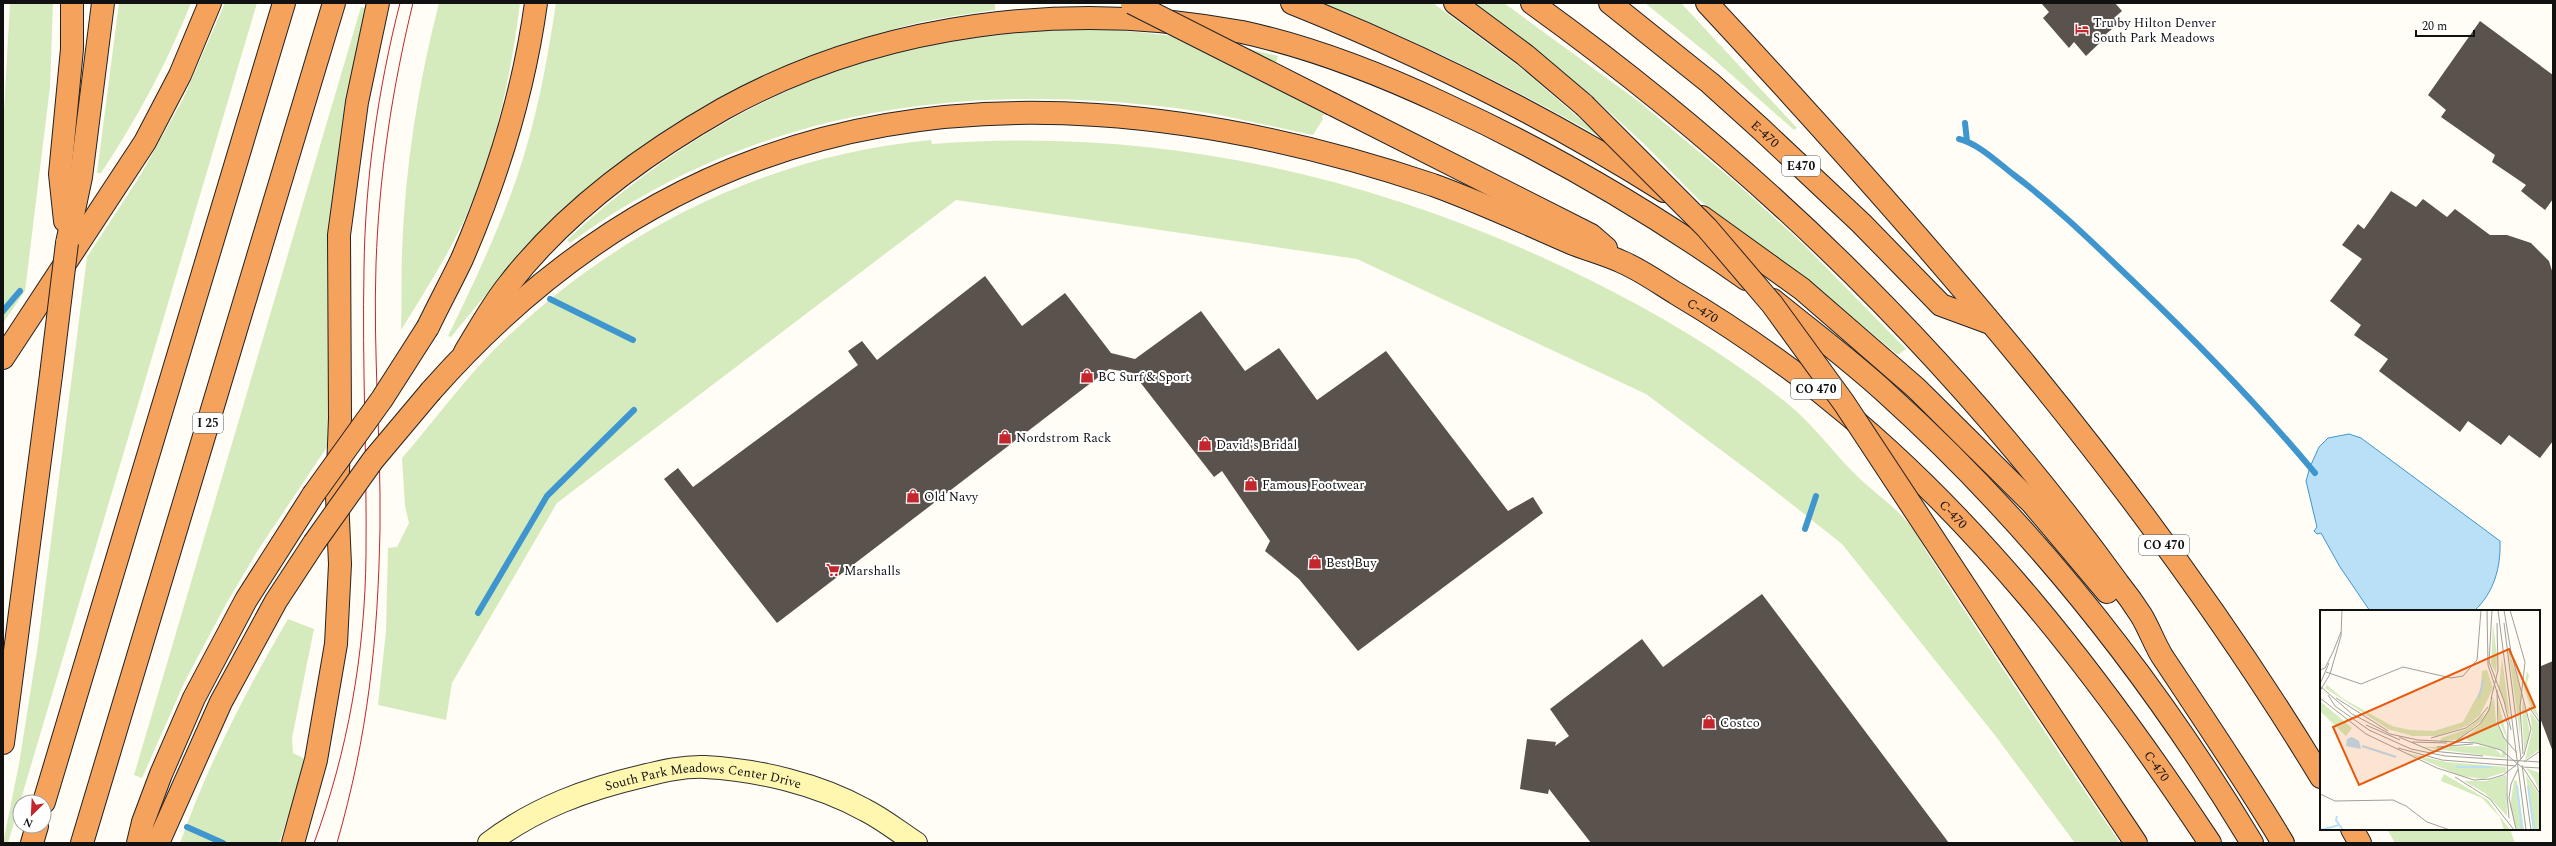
<svg xmlns="http://www.w3.org/2000/svg" width="2556" height="846" font-family="Spectral,serif">
<style>
.green{fill:#d5ebbd}
.water{fill:#b9e0f7;stroke:#3f96cf}
.lines{fill:none;stroke-linecap:round;stroke-linejoin:round}
.stream{stroke:#3f96cf;stroke-width:6}
.building{fill:#5a524d}
.secondary-casing{stroke:#333;stroke-width:24}
.highway-casing{stroke:#222;stroke-width:24}
.secondary{stroke:#fff6b0;stroke-width:22}
.highway{stroke:#f5a25d;stroke-width:22}
.tram{stroke:#c4262e;stroke-width:1}
.highway-bridge-casing{stroke:#222;stroke-width:24;stroke-linecap:butt}
.highway-bridge{stroke:#f5a25d;stroke-width:22}
.labels{text-anchor:middle;stroke-width:4;stroke-linejoin:round;paint-order:stroke}
.shield{fill:#fff;stroke:#585858;stroke-width:1}
.shield-label{font-size:12px;font-weight:bold;fill:#111}
.poi-label{font-size:13px;fill:#111;stroke:#fff;text-anchor:start}
.street-label{font-size:13px;fill:#111;stroke:#fff}
.inset-river{fill:none;stroke:#b9e0f7;stroke-width:2}
.inset-road{fill:none;stroke:#a09f9a;stroke-width:1}
.view{fill:#e8590c;fill-opacity:0.15;stroke:#e8590c;stroke-width:2}
.inset-edge{fill:none;stroke:#111;stroke-width:2}
</style>
<rect width="100%" height="100%" fill="#fffdf5"/>
<!-- green -->
<path class="green" d="M 10,3 L 53,3 L 50,87 L 25,291 L 3,323 L 3,129 Z
M 119,3 L 191,3 C 167,63 137,119 101,173 L 97,173 Z
M 225,3 L 257,3 L 8,843 L 3,843 L 19,764 L 38,644 L 87,257 L 140,176 L 183,99 Z
M 439,3 L 520,3 C 511,76 496,146 467,214 C 449,254 424,293 401,330 C 402,304 401,278 402,252 C 405,168 418,84 439,3 Z
M 556,3 L 995,3 L 995,10 C 962,15 927,19 895,29 C 780,62 669,116 579,196 C 531,239 491,288 451,337 L 448,336 C 473,285 497,234 516,180 C 536,123 547,63 556,3 Z
M 1321,3 L 1433,3 L 1521,68 L 1602,138 C 1511,87 1419,41 1321,3 Z
M 1474,3 L 1504,3 L 1638,101 L 1734,181 L 1802,243 L 1906,349 L 1898,355 L 1803,276 L 1699,200 L 1644,144 L 1592,96 Z
M 1645,3 L 1681,3 L 1797,128 L 1794,130 L 1708,54 Z
M 361,7 L 369,10 L 329,287 L 329,444 L 258,550 L 226,604 L 185,681 L 142,778 L 134,775 Z
M 1092,28 C 1155,33 1217,40 1278,56 L 1276,63 L 1339,95 L 1322,117 L 1323,119 L 1313,135 C 1268,126 1222,114 1175,108 C 958,81 750,111 570,243 L 567,240 C 665,149 781,79 912,49 C 971,35 1032,31 1092,28 Z
M 931,140 L 932,144 C 1162,126 1382,177 1588,279 C 1658,314 1727,354 1788,404 C 1815,426 1834,454 1859,478 C 1875,493 1894,506 1908,523 C 1916,532 1922,544 1928,554 C 1943,577 1957,600 1972,622 C 2021,696 2070,770 2120,843 L 2075,843 L 1994,734 L 1842,544 L 1765,483 L 1646,394 L 1357,259 L 956,200 L 557,503 L 452,683 L 446,720 L 378,705 L 386,631 L 388,548 L 397,547 L 409,523 L 405,506 L 402,458 C 436,419 467,375 505,339 C 622,228 769,155 931,140 Z
M 288,619 L 314,629 L 292,738 L 293,753 L 307,760 L 279,843 L 180,843 C 208,764 246,691 288,619 Z
M 2387,829 L 2510,829 L 2515,843 L 2395,843 Z"/>
<!-- water -->
<path class="water" d="M 2349,434 L 2361,438 L 2500,541 C 2501,567 2494,593 2474,611 L 2370,611 L 2340,567 L 2321,533 L 2317,534 L 2314,531 L 2317,527 L 2306,481 L 2310,467 L 2319,447 L 2328,438 Z"/>
<g class="lines">
<!-- stream -->
<path class="stream" d="M 1965,123 L 1967,141
M 1959,139 C 1979,144 1997,162 2014,175 C 2058,208 2096,246 2136,284 C 2199,344 2259,406 2315,473
M 550,299 L 633,340
M 3,311 L 20,291
M 1805,529 L 1816,496
M 478,613 L 547,496 L 634,410
M 187,827 L 223,843"/>
</g>
<!-- building -->
<path class="building" d="M 2041,3 L 2115,3 L 2122,11 L 2114,18 L 2118,24 L 2106,34 L 2108,35 L 2086,56 L 2074,42 L 2069,48 L 2043,18 L 2049,12 Z
M 2480,21 L 2553,75 L 2553,199 L 2545,210 L 2521,191 L 2526,185 L 2492,162 L 2495,155 L 2441,117 L 2446,110 L 2428,95 Z
M 2391,191 L 2416,207 L 2423,199 L 2447,217 L 2455,209 L 2490,235 L 2507,235 L 2531,243 L 2549,261 L 2553,274 L 2553,441 L 2540,458 L 2509,435 L 2501,445 L 2468,421 L 2460,432 L 2379,371 L 2388,359 L 2354,335 L 2361,325 L 2330,301 L 2362,259 L 2342,245 L 2358,224 L 2364,229 Z
M 985,276 L 1022,326 L 1065,293 L 1111,353 L 1135,359 L 1201,311 L 1245,371 L 1279,348 L 1317,400 L 1386,351 L 1508,511 L 1533,497 L 1543,513 L 1358,651 L 1299,579 L 1265,551 L 1270,541 L 1222,471 L 1214,477 L 1133,373 L 1109,369 L 777,623 L 664,479 L 678,468 L 693,487 L 858,365 L 848,351 L 862,341 L 877,360 Z
M 1762,594 L 1949,843 L 1591,843 L 1549,789 L 1548,794 L 1520,789 L 1527,739 L 1556,742 L 1555,746 L 1569,736 L 1550,709 L 1642,639 L 1663,667 Z
M 2553,661 L 2553,752 L 2539,715 L 2539,667 Z"/>
<g class="lines">
<!-- secondary casing -->
<g class="secondary-casing">
<g id="secondary">
<path id="s1" d="M 489,843 C 535,808 587,789 643,776 C 663,771 684,766 705,767 C 759,770 818,784 865,810 C 883,819 899,832 916,843"/>
</g>
</g>
<!-- highway casing -->
<g class="highway-casing">
<g id="highway">
<path d="M 1292,3 C 1422,55 1545,116 1664,191"/>
<path d="M 1455,3 L 1525,55 L 1584,105"/>
<path d="M 1532,3 C 1757,165 1955,358 2118,583 C 2126,593 2134,604 2141,615 C 2149,628 2154,643 2162,656 C 2203,718 2245,779 2283,843"/>
<path id="s2" d="M 1610,3 L 1710,83 L 1761,129 L 1861,223 L 1941,305 L 1990,323"/>
<path d="M 1707,3 C 1931,244 2150,495 2321,777"/>
<path d="M 1332,104 L 1591,235 L 1606,248"/>
<path d="M 1702,217 L 1802,289 L 1916,388 L 2032,503 L 2107,592"/>
<path d="M 65,221 L 60,174 L 72,49 L 72,3"/>
<path d="M 67,243 L 81,177 L 103,3"/>
<path d="M 1773,300 C 1811,331 1850,360 1886,393 C 2030,523 2152,677 2252,843"/>
<path d="M 428,327 C 439,304 451,282 462,259 C 497,178 524,90 536,3"/>
<path d="M 465,352 C 479,329 492,305 509,284 C 565,212 644,154 723,109 C 880,22 1067,0 1242,32 C 1311,47 1378,73 1442,103 C 1549,152 1650,211 1746,279"/>
<path d="M 3,358 L 145,142 L 180,75 L 210,3"/>
<path id="s3" d="M 431,391 C 522,288 629,206 759,159 C 975,79 1219,113 1433,185 C 1480,202 1525,223 1571,243 C 1588,250 1605,254 1622,262 C 1641,270 1659,283 1677,294 C 1726,323 1774,356 1819,391 C 1976,515 2100,677 2210,843"/>
<path d="M 2005,647 L 2136,843"/>
<path d="M 3,743 L 51,375"/>
<path d="M 44,802 L 284,3"/>
<path d="M 2352,829 L 2360,843"/>
<path d="M 32,843 L 37,826"/>
<path d="M 82,843 L 334,3"/>
<path d="M 138,843 L 143,822 L 161,774 L 194,698 L 246,600 L 313,495"/>
<path d="M 158,843 L 221,702 L 276,601 L 314,543"/>
<path d="M 293,843 L 316,760 L 336,644 L 340,564 L 337,497 L 340,418 L 339,235 L 357,102 L 378,3"/>
</g>
</g>
<!-- secondary -->
<use href="#secondary" class="secondary"/>
<!-- highway -->
<use href="#highway" class="highway"/>
<!-- tram -->
<path class="tram" d="M 314,843 C 348,751 365,653 366,555 C 367,459 362,364 364,269 C 365,180 378,89 400,3
M 337,843 C 368,735 378,640 380,528 C 381,440 373,352 376,264 C 379,176 392,89 413,3"/>
<!-- highway-bridge casing -->
<g class="highway-bridge-casing">
<path id="highway-bridge" d="M 1132,3 L 1332,104
M 1584,105 L 1707,228 L 1772,304 L 1844,403 L 2005,647
M 51,375 L 67,243
M 313,495 L 382,399 L 428,327
M 314,543 L 373,460 L 431,391"/>
</g>
<!-- highway-bridge -->
<use href="#highway-bridge" class="highway-bridge"/>
</g>
<!-- icons -->
<defs>
<g id="hotel-bare" transform="scale(1.08)"><path d="M-6-4.5h1.5V1H6V5H4.5V3h-9V5H-6ZM-4 0a1.8 1.8 0 1 1 3.6 0ZM.5 0V-2.5h3Q6-2.5 6 0Z" fill="#c4262e" stroke="#fff" stroke-width="2.5" paint-order="stroke"/></g>
<g id="shop-bare" transform="scale(1.08)"><path d="M-5-2.5h2.3a2.7 3.5 0 0 1 5.4 0H5L5.5 6h-11ZM-1.5-2.5h3a1.5 2.3 0 0 0-3 0Z" fill="#c4262e" stroke="#fff" stroke-width="2.5" paint-order="stroke"/></g>
<g id="supermarket-bare" transform="scale(1.08)"><path d="M-6-5.5h2.5l.6 2H6L4.5 2H-2.5L-4.4-4H-6ZM-1.5 3.2a1.3 1.3 0 1 0 .1 0ZM3 3.2a1.3 1.3 0 1 0 .1 0Z" fill="#c4262e" stroke="#fff" stroke-width="2.5" paint-order="stroke"/></g>
</defs>
<g fill-rule="evenodd">
<use href="#hotel-bare" x="2082" y="29"/>
<use href="#shop-bare" x="1087" y="376"/>
<use href="#shop-bare" x="1005" y="437"/>
<use href="#shop-bare" x="1205" y="444"/>
<use href="#shop-bare" x="1251" y="484"/>
<use href="#shop-bare" x="913" y="496"/>
<use href="#shop-bare" x="1315" y="562"/>
<use href="#supermarket-bare" x="833" y="570"/>
<use href="#shop-bare" x="1709" y="722"/>
</g>
<g class="labels">
<!-- shield labels -->
<g class="shield">
<rect x="1782" y="156" width="38" height="20" rx="3"/>
<rect x="1791" y="379" width="50" height="20" rx="3"/>
<rect x="193" y="413" width="30" height="20" rx="3"/>
<rect x="2139" y="535" width="50" height="20" rx="3"/>
</g>
<g class="shield-label">
<text x="1801" y="170">E470</text>
<text x="1816" y="393">CO 470</text>
<text x="208" y="427">I 25</text>
<text x="2164" y="549">CO 470</text>
</g>
<!-- poi labels -->
<g class="poi-label">
<text x="2093" y="27">Tru by Hilton Denver<tspan x="2093" dy="15">South Park Meadows</tspan></text>
<text x="1098" y="381">BC Surf &amp; Sport</text>
<text x="1016" y="442">Nordstrom Rack</text>
<text x="1216" y="449">David's Bridal</text>
<text x="1262" y="489">Famous Footwear</text>
<text x="924" y="501">Old Navy</text>
<text x="1326" y="567">Best Buy</text>
<text x="844" y="575">Marshalls</text>
<text x="1720" y="727">Costco</text>
</g>
<!-- street labels -->
<g class="street-label">
<text dy="5" stroke="none"><textPath href="#s2" startOffset="203">E-470</textPath></text>
<text dy="5" stroke="none"><textPath href="#s3" startOffset="1392">C-470</textPath></text>
<text dy="5" stroke="none"><textPath href="#s3" startOffset="1716">C-470</textPath></text>
<text dy="5" stroke="none"><textPath href="#s3" startOffset="2040">C-470</textPath></text>
<text dy="5" stroke="none"><textPath href="#s1" startOffset="230">South Park Meadows Center Drive</textPath></text>
</g>
</g>
<!-- overview -->
<g transform="translate(2320 610)">
<rect width="220" height="220" fill="#fffdf5"/>
<path d="M 173,14 L 177,46 L 176,63 L 171,54 ZM 188,36 L 201,82 L 200,126 ZM 182,48 L 190,108 L 179,77 ZM 167,60 L 173,78 L 160,105 L 147,116 L 117,126 L 92,126 L 68,119 L 5,78 L 7,75 L 22,88 L 72,116 L 90,120 L 114,121 L 143,112 L 161,79 L 162,61 ZM 207,61 L 209,66 L 207,73 L 220,111 L 211,98 L 204,78 ZM 177,87 L 187,127 L 186,148 L 182,146 L 182,140 L 148,131 L 146,127 L 160,115 L 174,88 L 176,111 L 185,131 L 186,127 L 179,111 ZM 203,88 L 210,123 L 204,142 L 202,100 ZM 0,91 L 32,118 L 26,126 L 0,101 ZM 210,102 L 220,115 L 220,139 L 205,150 L 212,121 ZM 165,103 L 161,111 L 139,129 L 120,132 L 121,128 L 147,119 ZM 161,136 L 175,139 L 185,148 L 100,137 ZM 87,143 L 126,152 L 186,157 L 186,162 L 163,169 L 141,166 ZM 206,158 L 220,163 L 220,181 L 214,169 ZM 124,164 L 168,190 L 190,220 L 184,220 L 180,207 L 162,188 L 121,171 ZM 186,165 L 187,206 L 166,184 L 144,171 L 166,171 ZM 206,165 L 220,186 L 220,220 L 213,220 ZM 194,170 L 197,171 L 204,220 L 197,220 L 190,197 Z" fill="#d5ebbd"/>
<path d="M 32,127 L 39,131 L 41,139 L 26,136 L 27,129 Z" fill="#b9e0f7"/>
<path class="inset-river" d="M 159,88 L 163,70M 42,136 L 76,147M 136,157 L 171,157M 197,175 L 202,220M 208,176 L 214,220M 17,206 L 16,210 L 23,220M 1,220 L 19,215"/>
<path class="inset-road" d="M 167,0 L 168,55 L 188,115 L 187,185 L 189,208M 172,0 L 169,52 L 184,91 L 191,120M 178,0 L 206,220M 190,0 L 205,52 L 200,97 L 203,144M 184,13 L 201,149M 13,42 L 21,22M 0,60 L 5,58 L 13,42M 6,62 L 41,74 L 83,57 L 131,68 L 143,66 L 157,50 L 161,0M 0,74 L 9,53M 0,76 L 32,104 L 70,124 L 98,130 L 156,133 L 181,140 L 204,159 L 220,184M 177,80 L 178,114 L 184,128 L 197,143M 0,81 L 10,64 L 21,26 L 22,0M 8,85 L 15,96 L 49,120 L 91,139 L 125,146 L 220,152M 0,88 L 46,124 L 117,158 L 154,170 L 170,169 L 183,165 L 195,156 L 204,145 L 211,119 L 191,42 L 184,0M 16,88 L 68,121M 171,89 L 178,60 L 177,13M 209,97 L 220,113M 46,115 L 80,130M 79,127 L 112,141 L 163,146M 111,128 L 146,118 L 158,109 L 168,97M 136,131 L 160,114 L 169,100 L 172,87M 92,132 L 127,133M 117,137 L 153,134M 78,138 L 122,150 L 196,156M 204,152 L 220,141M 202,155 L 211,220M 202,157 L 220,158M 135,167 L 170,189 L 194,220M 0,184 L 15,191 L 73,190 L 86,196 L 107,212 L 130,220M 196,219 L 189,188 L 191,174 L 198,159"/>
<path class="view" d="M 189,39 L 215,97 L 39,175 L 13,117 Z"/>
<rect width="220" height="220" class="inset-edge"/>
</g>
<!-- border -->
<rect width="2556" height="846" fill="none" stroke="#111111" stroke-width="8"/>
<!-- north arrow -->
<g transform="translate(32 814) rotate(204)"><circle r="19" fill="#ffffff" stroke="#a0a0a0"/>
<path d="M0-3L7 15L0 10L-7 15Z" fill="#c4262e"/>
<text y="-6" font-size="11" font-weight="bold" text-anchor="middle" fill="#111111">N</text>
</g>
<!-- scale -->
<path d="M2416 30v6h58v-6" fill="none" stroke="#111111" stroke-width="2"/>
<text x="2422" y="30" font-size="12" fill="#111111" stroke="#ffffff" stroke-width="3" paint-order="stroke">20 m</text>
</svg>
